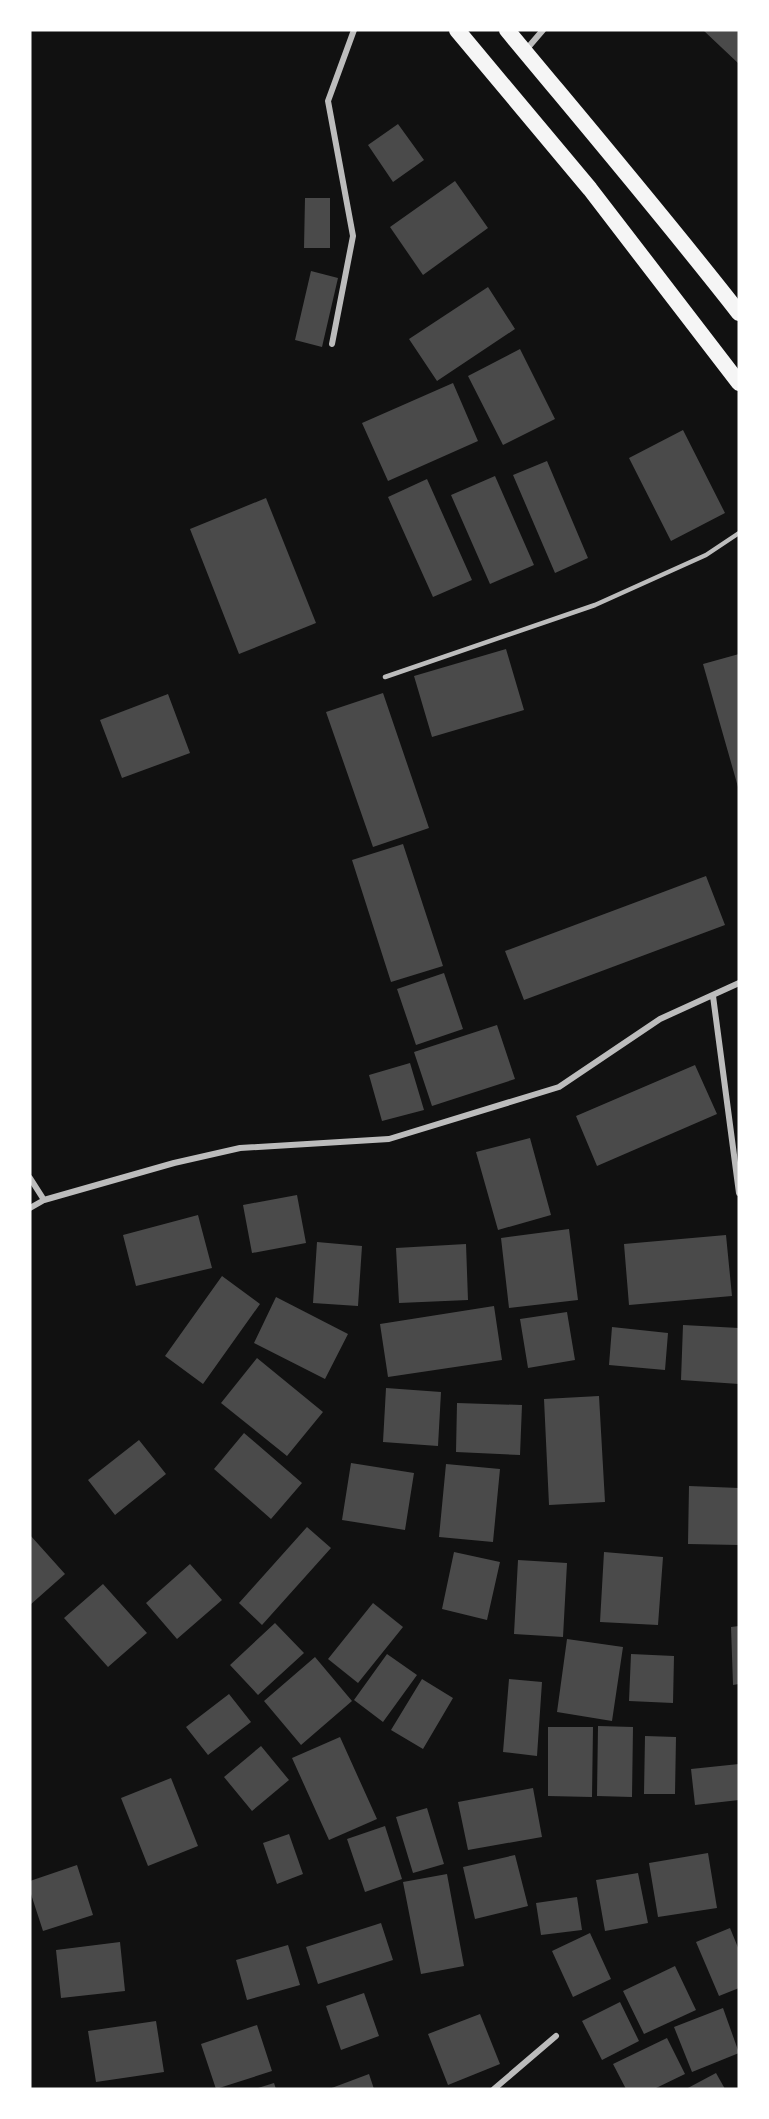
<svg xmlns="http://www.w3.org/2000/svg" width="769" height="2119" font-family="'Asap Condensed',sans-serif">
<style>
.building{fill:#4a4a4a}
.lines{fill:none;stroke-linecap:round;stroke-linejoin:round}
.service{stroke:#bcbcbc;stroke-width:4.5}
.minor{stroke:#bcbcbc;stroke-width:6}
.trunk{stroke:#f5f5f5;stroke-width:16}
</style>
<rect width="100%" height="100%" fill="#111"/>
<!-- building -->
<path class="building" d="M 703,30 L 739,30 L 739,64 Z
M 398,124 L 424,160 L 393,182 L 368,145 Z
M 455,181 L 488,228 L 423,275 L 390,227 Z
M 305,198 L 330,198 L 330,248 L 304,248 Z
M 311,271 L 338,278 L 322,347 L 295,340 Z
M 488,287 L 515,329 L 437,381 L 409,339 Z
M 520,349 L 555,419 L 503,445 L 468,376 Z
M 453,383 L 478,441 L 388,481 L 362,423 Z
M 683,430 L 725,513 L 671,541 L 629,458 Z
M 547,461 L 588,558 L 555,573 L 513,475 Z
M 495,476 L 534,565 L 490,584 L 451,495 Z
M 427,479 L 472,580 L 433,597 L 388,497 Z
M 266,498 L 316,623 L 239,654 L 190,529 Z
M 506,649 L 524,710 L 432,737 L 414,676 Z
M 739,654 L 739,787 L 738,787 L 703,664 Z
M 383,693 L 429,828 L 373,847 L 326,712 Z
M 168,694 L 190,753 L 122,778 L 100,720 Z
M 403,844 L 443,966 L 391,982 L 352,860 Z
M 706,876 L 725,925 L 524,1000 L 505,951 Z
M 444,973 L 463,1029 L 416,1045 L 397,989 Z
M 497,1025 L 515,1079 L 432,1106 L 414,1052 Z
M 410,1063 L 424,1110 L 382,1121 L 369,1075 Z
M 695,1065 L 717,1114 L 597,1166 L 576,1116 Z
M 530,1138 L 551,1215 L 498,1230 L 476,1152 Z
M 297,1195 L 306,1243 L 252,1253 L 243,1205 Z
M 198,1215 L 212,1268 L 136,1286 L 123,1235 Z
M 569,1229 L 578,1300 L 509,1308 L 501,1238 Z
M 726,1235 L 732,1296 L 629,1305 L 624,1244 Z
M 317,1242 L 362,1246 L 358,1306 L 313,1303 Z
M 466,1244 L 468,1300 L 399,1303 L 396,1248 Z
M 222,1276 L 260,1304 L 203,1384 L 165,1356 Z
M 276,1297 L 348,1334 L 325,1379 L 254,1343 Z
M 494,1306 L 502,1360 L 388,1377 L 380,1324 Z
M 567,1312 L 575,1360 L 528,1368 L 520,1319 Z
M 683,1325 L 739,1328 L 739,1384 L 681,1380 Z
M 612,1327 L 668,1333 L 665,1370 L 609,1365 Z
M 257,1358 L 323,1412 L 287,1456 L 221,1403 Z
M 386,1388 L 441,1392 L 438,1446 L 383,1442 Z
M 599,1396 L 605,1502 L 549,1505 L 544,1399 Z
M 457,1403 L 522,1405 L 520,1455 L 456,1452 Z
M 244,1433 L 302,1483 L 271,1519 L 214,1469 Z
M 139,1440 L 166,1474 L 115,1515 L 88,1480 Z
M 351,1463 L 414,1473 L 405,1530 L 342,1520 Z
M 446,1464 L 500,1469 L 493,1542 L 439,1537 Z
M 689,1486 L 739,1488 L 739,1545 L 688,1544 Z
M 307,1527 L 331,1548 L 262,1625 L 239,1603 Z
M 30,1535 L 65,1574 L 30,1605 Z
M 454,1552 L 500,1562 L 487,1620 L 442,1609 Z
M 604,1552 L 663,1557 L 658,1625 L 600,1622 Z
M 518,1560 L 567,1563 L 563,1637 L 514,1634 Z
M 190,1564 L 222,1600 L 177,1639 L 146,1603 Z
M 103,1584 L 147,1633 L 108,1667 L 64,1618 Z
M 373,1603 L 403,1627 L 358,1683 L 328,1659 Z
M 275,1623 L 304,1653 L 258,1695 L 230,1665 Z
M 739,1626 L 739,1684 L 733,1685 L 731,1627 Z
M 567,1639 L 623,1647 L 612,1721 L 557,1712 Z
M 387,1654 L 417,1675 L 383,1722 L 354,1700 Z
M 631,1654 L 674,1656 L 673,1703 L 629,1701 Z
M 315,1657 L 352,1701 L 301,1745 L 264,1701 Z
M 422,1679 L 453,1698 L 423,1749 L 391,1730 Z
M 509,1679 L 542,1682 L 537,1756 L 503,1752 Z
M 229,1694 L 251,1722 L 208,1755 L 186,1727 Z
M 598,1726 L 633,1727 L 632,1797 L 597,1796 Z
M 548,1727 L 593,1727 L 592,1797 L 548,1796 Z
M 645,1736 L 676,1737 L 675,1794 L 644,1794 Z
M 340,1737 L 377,1819 L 329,1840 L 292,1758 Z
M 261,1746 L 289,1780 L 252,1811 L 224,1777 Z
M 739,1764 L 739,1800 L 695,1805 L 691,1769 Z
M 171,1778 L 198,1846 L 148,1866 L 121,1798 Z
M 533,1788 L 542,1837 L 468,1850 L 458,1802 Z
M 427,1808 L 444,1864 L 413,1873 L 396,1817 Z
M 385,1826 L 402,1879 L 365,1892 L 347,1839 Z
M 289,1834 L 303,1874 L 277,1884 L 263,1843 Z
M 708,1853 L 717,1908 L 658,1917 L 649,1863 Z
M 515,1855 L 528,1906 L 475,1919 L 463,1867 Z
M 77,1865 L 93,1915 L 43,1931 L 30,1891 L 30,1881 Z
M 638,1873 L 648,1923 L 605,1931 L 596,1880 Z
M 447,1874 L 464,1966 L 421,1974 L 403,1882 Z
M 577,1897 L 582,1930 L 541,1935 L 536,1903 Z
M 381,1923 L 393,1960 L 318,1984 L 306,1947 Z
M 730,1928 L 739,1950 L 739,1988 L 719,1996 L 696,1942 Z
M 590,1933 L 611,1979 L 573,1997 L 552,1951 Z
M 120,1942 L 125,1991 L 61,1998 L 56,1950 Z
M 288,1945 L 300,1985 L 247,2000 L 236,1960 Z
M 675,1966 L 696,2010 L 644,2034 L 623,1991 Z
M 364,1993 L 379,2036 L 341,2050 L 326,2006 Z
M 620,2002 L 639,2041 L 602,2060 L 582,2021 Z
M 723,2008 L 739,2053 L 692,2072 L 674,2027 Z
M 480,2014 L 500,2064 L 448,2085 L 428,2034 Z
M 156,2021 L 164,2072 L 96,2082 L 88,2031 Z
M 257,2025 L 272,2071 L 216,2089 L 201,2044 Z
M 667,2038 L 685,2074 L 654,2089 L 626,2089 L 613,2064 Z
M 716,2073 L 725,2089 L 686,2089 Z
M 369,2074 L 374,2089 L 329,2089 Z
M 274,2083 L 276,2089 L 258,2089 L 258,2088 Z"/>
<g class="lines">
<!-- service -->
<path class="service" d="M 385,677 L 595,605 L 706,555 L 739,533"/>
<!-- minor -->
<path class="minor" d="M 525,51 L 543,30
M 332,344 L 353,236 L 328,101 L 354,30
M 713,996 L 739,1193
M 30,1178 L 44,1200
M 30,1208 L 44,1200 L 174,1163 L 240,1148 L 389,1139 L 559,1087 L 660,1019 L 739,983
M 494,2089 L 556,2036"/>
<!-- trunk -->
<path class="trunk" d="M 457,30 L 590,189 L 739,383
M 507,30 C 585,124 664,217 739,313"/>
</g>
<!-- border -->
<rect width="769" height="2119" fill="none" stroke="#ffffff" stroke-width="63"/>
</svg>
